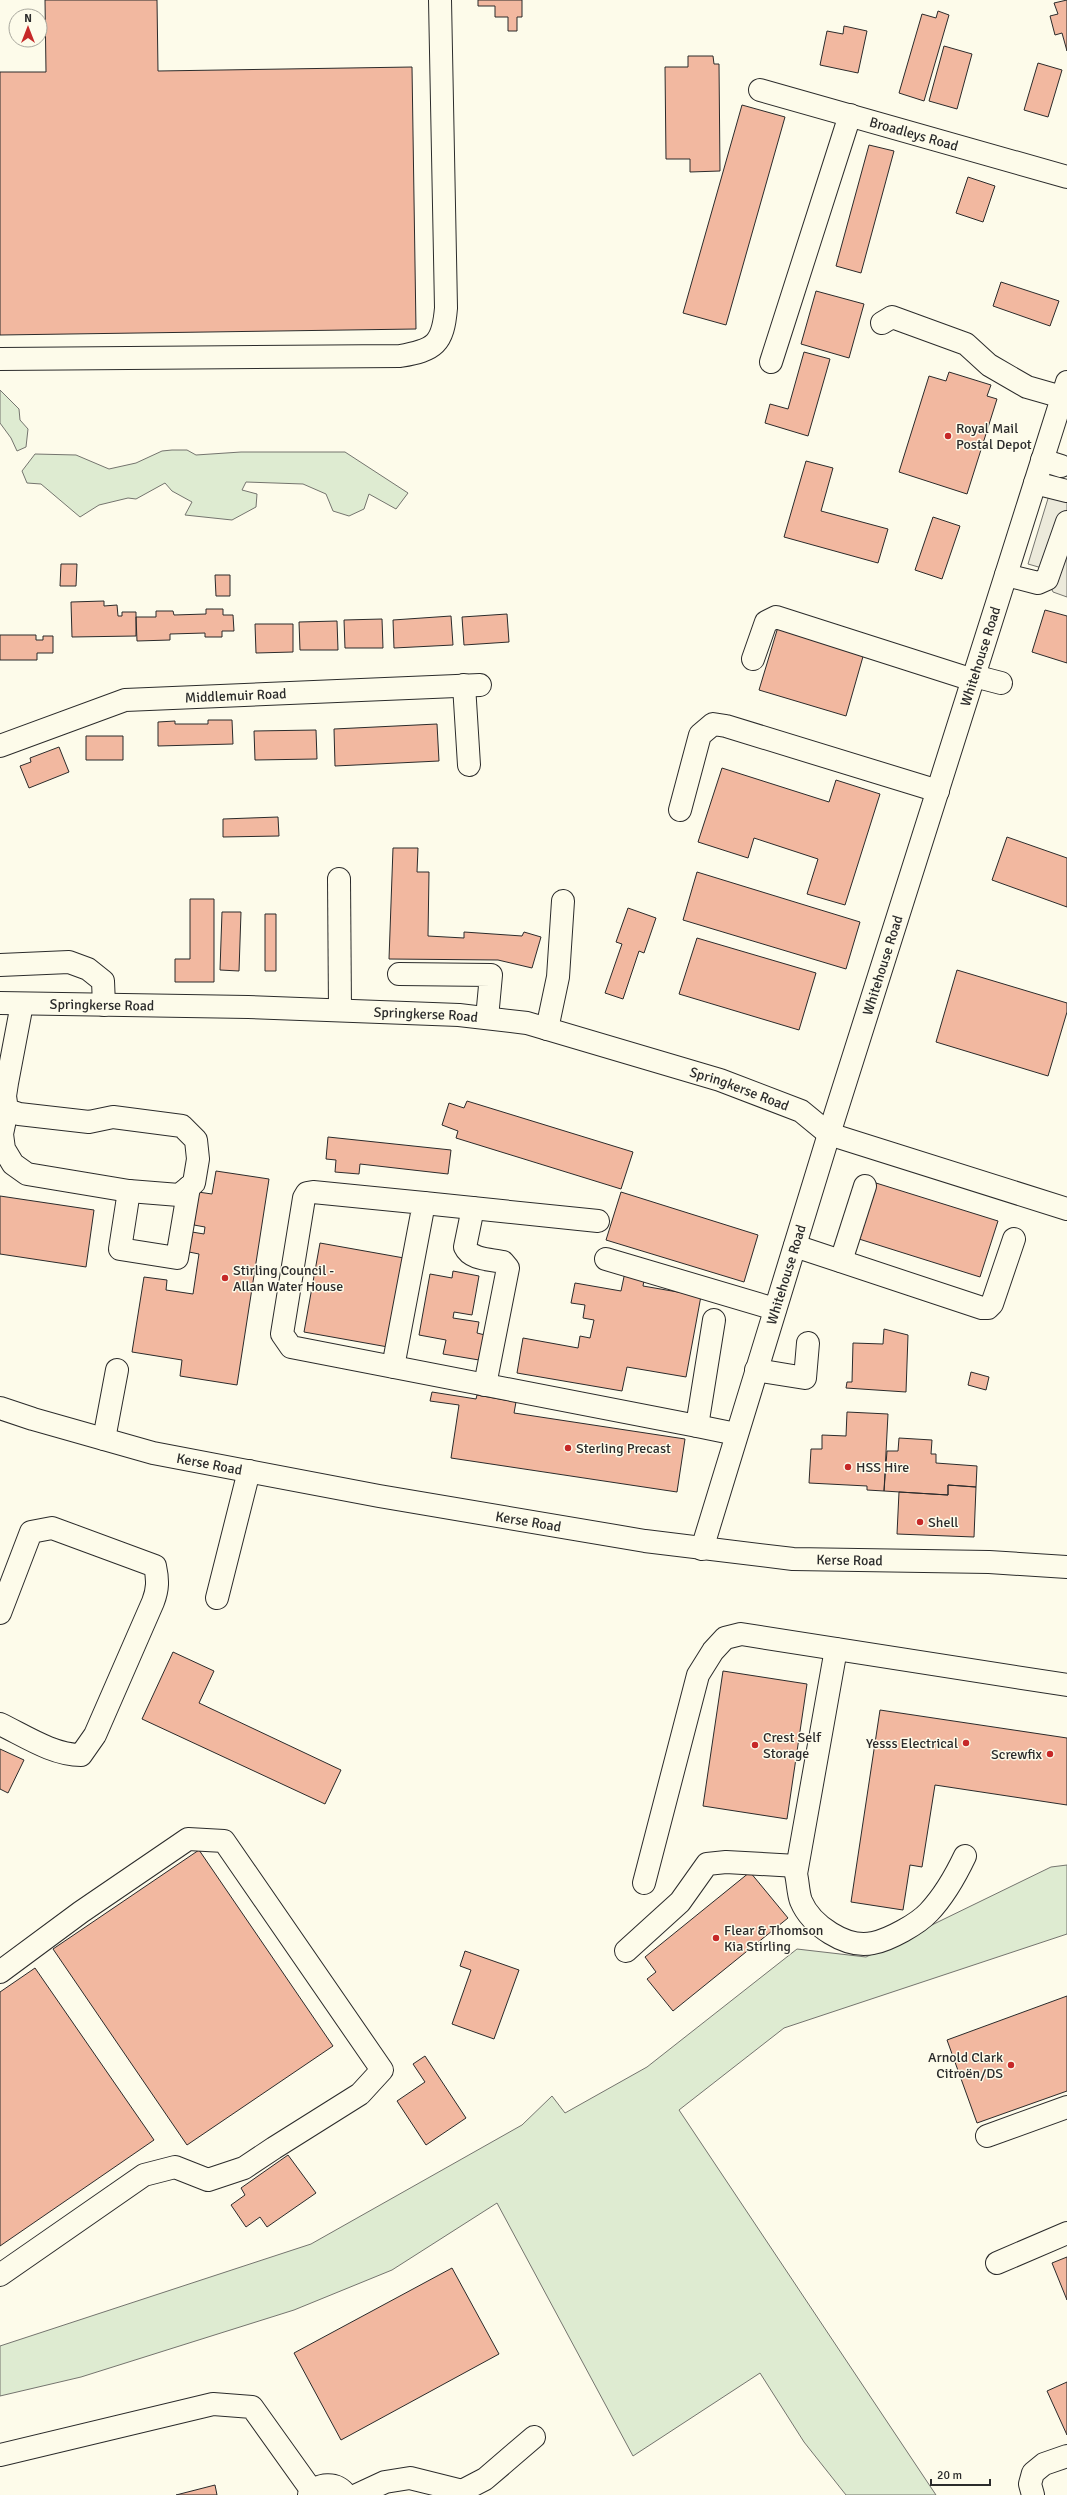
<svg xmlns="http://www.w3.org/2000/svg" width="1067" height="2495" font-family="Signika,sans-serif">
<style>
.green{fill:#deebd1;stroke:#74746e}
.parking{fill:#eceadb;stroke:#74746e}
.building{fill:#f2b8a0;stroke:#2b2b2b}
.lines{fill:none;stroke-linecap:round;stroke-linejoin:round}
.minor-casing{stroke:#2b2b2b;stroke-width:24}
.major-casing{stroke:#2b2b2b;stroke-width:24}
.minor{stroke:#fdfbea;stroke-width:22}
.major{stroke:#fdfbea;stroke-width:22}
.poi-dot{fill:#c62828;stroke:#fdfbea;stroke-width:1.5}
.labels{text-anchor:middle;stroke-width:3;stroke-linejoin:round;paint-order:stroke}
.street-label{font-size:14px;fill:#2b2b2b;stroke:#fdfbea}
.poi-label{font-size:14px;fill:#2b2b2b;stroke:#fdfbea;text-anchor:start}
</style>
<rect width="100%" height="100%" fill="#fdfbea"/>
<!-- green -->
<path class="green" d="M 0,390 L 19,409 L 20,420 L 28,429 L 26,447 L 17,451 L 11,438 L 0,423 Z
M 172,450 L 187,450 L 196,455 L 241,452 L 345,452 L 408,493 L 396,509 L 369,494 L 364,509 L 349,516 L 333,511 L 326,494 L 303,484 L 246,482 L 242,490 L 257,494 L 256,507 L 232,520 L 185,515 L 192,502 L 172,491 L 165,483 L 136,499 L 128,498 L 99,505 L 80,517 L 41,484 L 27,483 L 22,471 L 35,454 L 76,455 L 109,469 L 136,463 L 162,451 Z
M 1067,1865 L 1067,1934 L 784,2028 L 679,2110 L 936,2495 L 846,2495 L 804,2442 L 760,2373 L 633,2456 L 497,2203 L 392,2270 L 294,2310 L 81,2377 L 0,2396 L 0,2346 L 311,2244 L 522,2125 L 552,2096 L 565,2113 L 647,2067 L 797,1949 L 866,1957 L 1051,1867 Z"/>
<!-- parking -->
<path class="parking" d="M 1050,492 L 1067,497 L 1067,597 L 1053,592 L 1042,568 L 1028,564 Z"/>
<!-- building -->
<path class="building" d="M 45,0 L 157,0 L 158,71 L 412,67 L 416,329 L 0,335 L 0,72 L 46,72 Z
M 478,0 L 522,0 L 522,17 L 517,17 L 517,31 L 508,31 L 508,17 L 495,17 L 495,6 L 478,6 Z
M 1067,0 L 1067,51 L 1062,33 L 1055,35 L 1050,16 L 1058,14 L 1054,3 Z
M 938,11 L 949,15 L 924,101 L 899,93 L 922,14 L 936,18 Z
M 844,26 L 867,31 L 858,73 L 820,65 L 827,31 L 843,34 Z
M 944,46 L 972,54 L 957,109 L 929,101 Z
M 688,56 L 713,56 L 714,64 L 719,64 L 720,171 L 690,172 L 690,159 L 666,159 L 665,67 L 688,67 Z
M 1038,63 L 1062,70 L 1048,117 L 1024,110 Z
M 742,105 L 785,117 L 726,325 L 683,313 Z
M 869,145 L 894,151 L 861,273 L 836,266 Z
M 968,177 L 995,186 L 983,222 L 956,213 Z
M 1001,282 L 1059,301 L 1050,326 L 993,306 Z
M 816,291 L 864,304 L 849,358 L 801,344 Z
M 804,352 L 830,359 L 808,436 L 765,423 L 770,404 L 788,409 Z
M 949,372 L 991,385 L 987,396 L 997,399 L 967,494 L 899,472 L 929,376 L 946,381 Z
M 806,461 L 833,468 L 821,511 L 888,529 L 878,563 L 784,537 Z
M 933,517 L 960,526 L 942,579 L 915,570 Z
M 61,564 L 77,564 L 76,586 L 60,586 Z
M 215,575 L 230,575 L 230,596 L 216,596 Z
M 104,601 L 104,606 L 117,605 L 118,616 L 122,616 L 122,612 L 136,612 L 136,636 L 72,637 L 71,602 Z
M 206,609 L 223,609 L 223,615 L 233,615 L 234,631 L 222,631 L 222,637 L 205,637 L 205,633 L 170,634 L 170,640 L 137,641 L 136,617 L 156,617 L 156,611 L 173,611 L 174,615 L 206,614 Z
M 1045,610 L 1067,616 L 1067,663 L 1032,652 Z
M 507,614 L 509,642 L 464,645 L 462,617 Z
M 451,616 L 453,645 L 394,648 L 393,620 Z
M 382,619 L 383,648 L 345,648 L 344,620 Z
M 337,621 L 338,650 L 300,650 L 299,622 Z
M 255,624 L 293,624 L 293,652 L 256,653 Z
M 778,627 L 864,653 L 846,716 L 759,690 Z
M 0,635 L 36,635 L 36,640 L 43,640 L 43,636 L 53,636 L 53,653 L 37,653 L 37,660 L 0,660 Z
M 208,720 L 232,720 L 233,744 L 158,746 L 158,722 L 175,721 L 175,724 L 208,724 Z
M 437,724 L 439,761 L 335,766 L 334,729 Z
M 316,730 L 317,759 L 255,760 L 254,731 Z
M 86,736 L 123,736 L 123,760 L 86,760 Z
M 59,747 L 69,772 L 29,788 L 20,766 L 31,762 L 30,758 Z
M 722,768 L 829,802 L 836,780 L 880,794 L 845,905 L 807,894 L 818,859 L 754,838 L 748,858 L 698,842 Z
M 278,817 L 279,836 L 223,837 L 223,819 Z
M 1007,837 L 1067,858 L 1067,907 L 992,880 Z
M 393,848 L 418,848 L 417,872 L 429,872 L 428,936 L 464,938 L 464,932 L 522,936 L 524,932 L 541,937 L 532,968 L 498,960 L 389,959 Z
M 697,872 L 860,922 L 846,969 L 683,920 Z
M 190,899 L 214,899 L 214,982 L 175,982 L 175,959 L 190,959 Z
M 628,908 L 656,918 L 644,953 L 639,951 L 623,999 L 605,993 L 622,944 L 616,942 Z
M 222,912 L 241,912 L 239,971 L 220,970 Z
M 265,914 L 276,914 L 276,971 L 265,971 Z
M 697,938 L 816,973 L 799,1030 L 679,994 Z
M 957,970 L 1067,1003 L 1067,1012 L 1048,1076 L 936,1042 Z
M 467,1101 L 633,1152 L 621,1189 L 456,1138 L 458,1131 L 442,1125 L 449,1103 L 464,1108 Z
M 328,1137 L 451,1150 L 448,1174 L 360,1164 L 359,1174 L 335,1172 L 336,1160 L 326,1159 Z
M 216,1171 L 269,1179 L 237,1385 L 180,1376 L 182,1360 L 132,1352 L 144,1277 L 167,1280 L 166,1290 L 193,1294 L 199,1254 L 189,1252 L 192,1232 L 204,1234 L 205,1227 L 194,1225 L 198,1192 L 212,1194 Z
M 876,1183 L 998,1221 L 980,1277 L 859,1239 Z
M 621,1192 L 758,1235 L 744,1282 L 606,1240 Z
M 0,1196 L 94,1210 L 86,1267 L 0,1254 Z
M 320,1243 L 404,1258 L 388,1347 L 304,1332 Z
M 453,1271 L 479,1276 L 472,1315 L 454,1312 L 453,1318 L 479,1322 L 477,1333 L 489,1336 L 485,1361 L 443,1354 L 446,1340 L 419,1335 L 430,1274 L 452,1278 Z
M 625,1272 L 645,1275 L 643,1286 L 701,1296 L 686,1377 L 627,1367 L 622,1391 L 517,1373 L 523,1338 L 578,1348 L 580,1336 L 590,1338 L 594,1320 L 583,1318 L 585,1305 L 571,1303 L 575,1283 L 621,1291 Z
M 884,1329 L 908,1335 L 906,1392 L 846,1388 L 847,1382 L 852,1382 L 853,1343 L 883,1344 Z
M 971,1372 L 989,1377 L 986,1390 L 968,1385 Z
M 432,1392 L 476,1399 L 477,1395 L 516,1402 L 514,1413 L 685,1439 L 677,1492 L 451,1458 L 459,1405 L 430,1401 Z
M 847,1412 L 888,1414 L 884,1491 L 867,1490 L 867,1486 L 809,1483 L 811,1449 L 822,1449 L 822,1435 L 846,1436 Z
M 899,1438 L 932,1440 L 931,1454 L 936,1454 L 936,1463 L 977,1466 L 976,1487 L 948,1485 L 948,1495 L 884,1491 L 887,1451 L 898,1451 Z
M 948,1485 L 976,1487 L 974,1537 L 897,1534 L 899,1492 L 948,1495 Z
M 173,1652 L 214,1671 L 199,1703 L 341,1770 L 325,1804 L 142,1719 Z
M 723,1671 L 807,1684 L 787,1819 L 703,1806 Z
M 880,1710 L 1067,1738 L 1067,1805 L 935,1785 L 922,1867 L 910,1865 L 903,1910 L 851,1902 Z
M 0,1749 L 24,1760 L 8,1793 L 0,1789 Z
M 199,1850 L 333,2046 L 187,2145 L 53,1949 Z
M 750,1872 L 788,1918 L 673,2011 L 647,1979 L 656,1972 L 645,1957 Z
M 465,1951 L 519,1970 L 494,2039 L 452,2024 L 471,1970 L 460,1966 Z
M 35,1968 L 154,2140 L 0,2246 L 0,1992 Z
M 1067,1996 L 1067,2091 L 977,2123 L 947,2040 Z
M 425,2056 L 466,2118 L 426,2145 L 397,2101 L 425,2082 L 413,2064 Z
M 288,2155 L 316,2193 L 267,2227 L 260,2217 L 246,2227 L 231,2205 L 245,2195 L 241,2188 Z
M 1067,2257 L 1067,2300 L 1052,2263 Z
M 452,2268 L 499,2354 L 341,2440 L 294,2353 Z
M 1067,2382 L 1067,2435 L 1047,2391 Z
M 215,2485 L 217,2495 L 176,2495 Z"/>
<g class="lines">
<!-- minor casing -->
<g class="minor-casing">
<g id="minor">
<path id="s1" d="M 760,90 L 1067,177"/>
<path d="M 882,323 L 892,317 L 966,344 L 989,365 L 1027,387 L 1062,397"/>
<path d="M 0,359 L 400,356 C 435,350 443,344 446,308 L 440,0"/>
<path d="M 771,362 L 850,115"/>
<path d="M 1042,460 L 1061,466"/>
<path d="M 1035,483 L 1067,491"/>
<path d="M 1006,575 L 1038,583 L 1047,579 L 1067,522"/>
<path d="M 753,659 L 766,622 L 776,617 L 973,680"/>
<path d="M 974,676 L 1001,683"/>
<path d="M 464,685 L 469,765"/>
<path id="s2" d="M 0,746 L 125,700 L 480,685"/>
<path d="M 680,810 L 700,735 L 713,724 L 726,726 L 938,791"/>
<path d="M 339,879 L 340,1010"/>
<path d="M 0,965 L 69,962 L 88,969 L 103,981 L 104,1005"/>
<path d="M 399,974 L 491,975 L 487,1018"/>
<path id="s3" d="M 0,1003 L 248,1007 L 459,1015 L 527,1023 L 720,1080 L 801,1111 L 829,1134 L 1067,1209"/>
<path d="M 547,1029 L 558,977 L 563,901"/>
<path d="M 7,1110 L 2,1134 L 4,1149 L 13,1164 L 27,1174 L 129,1191 L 179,1195 L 194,1183 L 198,1159 L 196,1140 L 182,1126 L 113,1117 L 89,1122 L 19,1114 L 7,1110 L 5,1096 L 7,1083 L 22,1004"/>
<path d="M 129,1191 L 120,1249 L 177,1258 L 189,1187"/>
<path d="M 424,1203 L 598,1221"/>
<path d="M 473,1208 L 465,1247 C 471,1260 490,1259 503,1262 L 508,1268 L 485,1385"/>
<path d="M 795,1246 L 982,1308 L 988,1308 L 992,1304 L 1014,1239"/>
<path d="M 606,1259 L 775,1309"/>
<path d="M 841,1261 L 865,1186"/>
<path d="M 393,1367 L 424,1203 L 313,1192 L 307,1193 L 304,1198 L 282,1334 L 291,1347 C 427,1374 562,1400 697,1426 L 736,1434"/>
<path d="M 756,1370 L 805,1378 L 808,1343"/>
<path d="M 697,1426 L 714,1320"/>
<path d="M 104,1439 L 117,1370"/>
<path id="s4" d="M 702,1549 L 829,1134 L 1067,382"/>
<path d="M 217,1598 L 249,1471"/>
<path d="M 0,1613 L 31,1532 L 52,1528 L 155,1566 C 158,1580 158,1589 153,1602 L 95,1735 L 81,1755 C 53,1755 25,1736 0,1724"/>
<path d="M 836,1649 L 796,1874 C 798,1882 798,1893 801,1901 C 811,1925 846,1949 873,1943 C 889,1940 918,1924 929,1912 C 945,1895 955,1877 965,1856"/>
<path d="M 644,1883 L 698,1675 L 713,1651 L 725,1638 L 741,1634 L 1067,1685"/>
<path d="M 626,1951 L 680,1902 L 707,1864 L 726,1862 L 797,1866"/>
<path d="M 0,1972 L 81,1912 L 188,1839 L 224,1841 L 382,2070 L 360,2094 L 274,2148 L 244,2168 L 208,2180 L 175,2167 L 144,2175 L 0,2275"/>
<path d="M 987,2136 L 1067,2107"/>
<path d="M 997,2263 L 1067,2233"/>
<path d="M 0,2455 L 213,2404 L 252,2407 L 312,2491"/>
<path d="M 309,2495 C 318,2483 337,2481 346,2495"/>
<path d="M 357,2495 L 385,2482 L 410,2478 L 462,2491 L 485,2479 L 534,2437"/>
<path d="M 1033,2495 L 1030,2484 L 1033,2473 L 1044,2464 L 1067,2456"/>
</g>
</g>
<!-- major casing -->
<g class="major-casing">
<g id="major">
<path id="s5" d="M 0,1408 L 33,1419 L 153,1453 L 379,1496 L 645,1541 L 793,1559 L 989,1562 L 1067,1567"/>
</g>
</g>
<!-- minor -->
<use href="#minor" class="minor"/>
<!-- major -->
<use href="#major" class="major"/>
</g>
<!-- markers -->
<g class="poi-dot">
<circle cx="948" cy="436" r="4"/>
<circle cx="225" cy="1278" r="4"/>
<circle cx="568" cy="1448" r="4"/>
<circle cx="848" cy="1467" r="4"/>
<circle cx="920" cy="1522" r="4"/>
<circle cx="966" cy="1743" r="4"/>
<circle cx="755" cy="1745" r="4"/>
<circle cx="1050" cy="1754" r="4"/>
<circle cx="716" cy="1938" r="4"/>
<circle cx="1011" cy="2065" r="4"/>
</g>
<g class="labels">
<!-- street labels -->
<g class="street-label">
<text dy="5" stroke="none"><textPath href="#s1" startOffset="160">Broadleys Road</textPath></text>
<text dy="5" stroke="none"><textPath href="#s4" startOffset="935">Whitehouse Road</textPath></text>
<text dy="5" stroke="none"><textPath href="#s2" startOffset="244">Middlemuir Road</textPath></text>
<text dy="5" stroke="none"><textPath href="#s4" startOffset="611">Whitehouse Road</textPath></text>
<text dy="5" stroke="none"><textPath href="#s3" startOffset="102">Springkerse Road</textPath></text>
<text dy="5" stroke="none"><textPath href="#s3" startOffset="426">Springkerse Road</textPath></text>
<text dy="5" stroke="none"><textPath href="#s3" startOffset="750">Springkerse Road</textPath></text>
<text dy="5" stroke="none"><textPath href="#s4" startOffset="287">Whitehouse Road</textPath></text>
<text dy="5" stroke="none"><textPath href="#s5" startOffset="217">Kerse Road</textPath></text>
<text dy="5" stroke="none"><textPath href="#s5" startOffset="541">Kerse Road</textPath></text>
<text dy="5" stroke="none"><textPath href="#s5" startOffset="865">Kerse Road</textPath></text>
</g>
<!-- poi labels -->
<g class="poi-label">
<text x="956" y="433">Royal Mail<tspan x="956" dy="16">Postal Depot</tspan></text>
<text x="233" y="1275">Stirling Council -<tspan x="233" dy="16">Allan Water House</tspan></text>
<text x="576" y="1453">Sterling Precast</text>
<text x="856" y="1472">HSS Hire</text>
<text x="928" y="1527">Shell</text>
<text x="763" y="1742">Crest Self<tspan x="763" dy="16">Storage</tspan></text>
<text x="958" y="1748" text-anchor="end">Yesss Electrical</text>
<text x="1042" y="1759" text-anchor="end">Screwfix</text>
<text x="724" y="1935">Flear &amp; Thomson<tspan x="724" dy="16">Kia Stirling</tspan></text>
<text x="1003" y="2062" text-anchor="end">Arnold Clark<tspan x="1003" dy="16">Citroën/DS</tspan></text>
</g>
</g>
<!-- north arrow -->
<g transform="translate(28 28)"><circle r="19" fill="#fdfbea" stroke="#a9a89e"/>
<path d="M0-3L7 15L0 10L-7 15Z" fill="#c62828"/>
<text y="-6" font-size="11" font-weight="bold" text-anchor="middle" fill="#2b2b2b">N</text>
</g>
<!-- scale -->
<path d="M931 2479v6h59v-6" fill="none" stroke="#2b2b2b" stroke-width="2"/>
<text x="937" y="2479" font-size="12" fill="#2b2b2b" stroke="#fdfbea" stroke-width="3" paint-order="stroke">20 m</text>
</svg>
